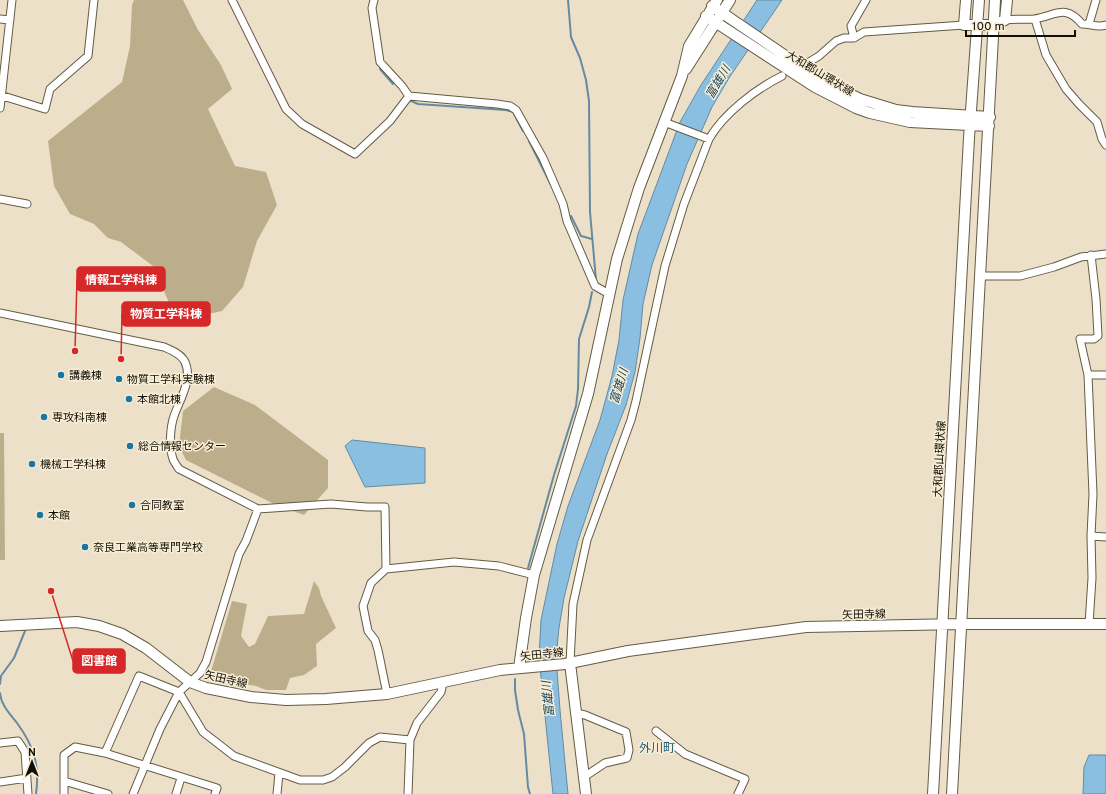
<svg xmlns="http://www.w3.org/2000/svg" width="1106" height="794" font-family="Overpass,'Noto Sans JP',sans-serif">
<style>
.green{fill:#bdae8b}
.water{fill:#8abfe2;stroke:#668aa0}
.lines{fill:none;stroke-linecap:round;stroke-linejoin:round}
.stream{stroke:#668aa0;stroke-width:2}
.street-casing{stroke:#645b45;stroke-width:9}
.secondary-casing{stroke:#645b45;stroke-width:12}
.street{stroke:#fff;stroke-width:7}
.secondary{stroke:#fff;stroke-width:10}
.poi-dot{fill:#1975a3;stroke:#f9eed5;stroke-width:1.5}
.labels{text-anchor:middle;stroke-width:3;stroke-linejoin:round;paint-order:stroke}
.street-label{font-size:11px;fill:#110e06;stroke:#f9eed5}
.poi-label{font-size:11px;fill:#110e06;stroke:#f9eed5;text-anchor:start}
.water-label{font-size:12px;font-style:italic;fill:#1a455d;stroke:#f9eed5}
.neighbourhood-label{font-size:12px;fill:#205b7b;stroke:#f9eed5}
.leader{fill:none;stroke:#d62828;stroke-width:1.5}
.callout-dot{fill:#d62828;stroke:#f9eed5;stroke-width:1.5}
.callout{fill:#d62828;stroke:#d62828;stroke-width:1.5}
.callout-label{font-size:12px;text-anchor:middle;font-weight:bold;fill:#fff}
</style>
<rect width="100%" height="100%" fill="#ece1c8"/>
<!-- green -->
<path class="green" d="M 134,0 L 183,0 L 198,30 L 221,65 L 232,89 L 208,109 L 235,166 L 266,172 L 277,205 L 257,241 L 243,287 L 222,311 L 177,321 L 153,266 L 121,242 L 108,238 L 94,224 L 70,214 L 54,186 L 48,141 L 122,82 L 130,46 L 132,5 Z
M 214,387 L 255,405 L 328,460 L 328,488 L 304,515 L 276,505 L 186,460 L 179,446 L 183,411 Z
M 0,433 L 4,433 L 5,560 L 0,560 Z
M 314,581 L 319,588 L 321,596 L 336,628 L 316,644 L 317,666 L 304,675 L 290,678 L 286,690 L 266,690 L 256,686 L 209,678 L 232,601 L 247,604 L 241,636 L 249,647 L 255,644 L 268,616 L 304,614 Z"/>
<!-- water -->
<path class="water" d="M 757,0 L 782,0 L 729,78 L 712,107 L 687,164 L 652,265 L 643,304 L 640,338 L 635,372 L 626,405 L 607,454 L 578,541 L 564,598 L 559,628 L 556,657 L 560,710 L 568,794 L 553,794 L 539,657 L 541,620 L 557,544 L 568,506 L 600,420 L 612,376 L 619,340 L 623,300 L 638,234 L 680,122 L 701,85 Z
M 352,440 L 425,448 L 425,483 L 365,487 L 345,446 Z
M 1089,755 L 1106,755 L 1106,794 L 1083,794 L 1084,767 Z"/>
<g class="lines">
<!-- stream -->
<path class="stream" d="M 568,0 L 571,37 L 580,58 L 586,80 L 589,101 L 590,212 L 596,280
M 380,69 L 393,84
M 409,100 L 418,104 L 506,110 L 513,112 L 523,131
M 529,141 L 551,185
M 571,216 L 581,236 L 592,239
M 528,568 L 554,475 L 576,406 L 578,389 L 579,339 L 589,307 L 592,292
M 515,679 L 515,690 L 518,710 L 524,734 L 528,787 L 530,794
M 0,684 L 1,676 L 14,658 L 25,631
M 0,693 C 1,705 10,714 17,723 C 34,746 40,766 36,794"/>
<!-- street casing -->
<g class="street-casing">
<path id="street" d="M 232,0 L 286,109 L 302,124 L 355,154 L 390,121 L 409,96
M 374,0 L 372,8 L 380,62 L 402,86 L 409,96
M 0,19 L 10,20
M 1035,19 L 1046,55 L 1066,89 L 1079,104 L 1097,122 L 1102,139 L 1106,145
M 1005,20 C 1015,19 1024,19 1034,19 C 1055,16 1065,3 1082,24 C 1091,24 1098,28 1106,25
M 1089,24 L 1096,0
M 854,38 L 851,26 L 866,0
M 809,62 L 819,56 L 836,41 L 844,38 L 854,38 L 864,32 L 964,25
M 0,95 L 45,109 L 50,89 L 88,56 L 94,0
M 409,96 L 497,104 L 510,106 L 516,110 L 543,158 L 563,204 L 567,221 L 595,286 L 609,294
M 0,108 L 12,0
M 664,122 L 709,139
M 0,199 L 27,204
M 981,276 L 1020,276 L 1054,267 L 1081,257 L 1106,254
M 0,313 L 164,347 C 171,350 179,353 184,360 C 194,378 180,399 174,416 C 170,428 169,447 173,459 C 174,462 177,466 179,469 L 258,509 L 331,504 L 367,507 L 385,507 L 386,569 L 454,562 L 499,566 L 534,575
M 1088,375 L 1106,375
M 1091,536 L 1106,537
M 386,569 L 371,583 L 363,606 L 368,631 L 375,640 L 378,650 L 387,694
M 1089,624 L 1092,578 L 1091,536 L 1093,494 L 1088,375 L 1080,339 L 1094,339 L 1098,336 L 1096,299 L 1091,255
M 570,663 L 573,604 L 587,540 L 631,420 L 636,401 L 665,266 L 684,204 L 709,139 C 724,113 756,89 782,76
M 576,713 L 585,715 L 626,732 L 629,750 L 627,758 L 605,763 L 584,777
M 656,731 L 685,754 L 745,779 L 738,794
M 0,743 L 18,741 L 25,752 L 28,794
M 105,753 L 139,676 L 179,692 L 203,732 L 234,756 L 300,780 L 323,780 L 332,777 L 345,767 L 369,743 L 380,737 L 410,740
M 64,781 L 108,794
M 0,782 L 27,778
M 64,794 L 64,755 L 75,747 L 105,753 L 217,788 L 215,794
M 133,794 L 160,729 L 179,692 L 200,673 L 206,662 L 239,554 L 246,541 L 258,509
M 176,794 L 181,778
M 277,794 L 279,773
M 408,794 L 410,740 L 417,723 L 441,692 L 443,682"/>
</g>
<!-- secondary casing -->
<g class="secondary-casing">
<path id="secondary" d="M 966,0 L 964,25 L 994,25 L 1005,20 L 1007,0
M 712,6 L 821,80 L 860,99 L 896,110 L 912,112 L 990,117
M 706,16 L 815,87 L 856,108 L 870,113 L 910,122 L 989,126
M 686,69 L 730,0
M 0,626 L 77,622 L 99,626 L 122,634 L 146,648 L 190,682 L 206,688 L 251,697 L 286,700 L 326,699 L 387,694 L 500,670 L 565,664 L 628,651 L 806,627 L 961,624 L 1106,624
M 570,663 L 586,794
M 519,668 L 526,618 L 534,575 L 588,394 L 617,259 L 639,188 L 682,76 L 689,46 L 717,0
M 933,794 L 969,138 L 979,0
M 952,794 L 995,0"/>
</g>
<!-- street -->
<use href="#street" class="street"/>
<!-- secondary -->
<use href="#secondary" class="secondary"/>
</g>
<!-- markers -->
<g class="poi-dot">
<circle cx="61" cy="375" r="4"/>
<circle cx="119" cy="379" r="4"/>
<circle cx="129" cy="399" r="4"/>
<circle cx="44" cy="417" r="4"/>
<circle cx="130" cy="446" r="4"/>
<circle cx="32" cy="464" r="4"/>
<circle cx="132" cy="505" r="4"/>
<circle cx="40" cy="515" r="4"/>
<circle cx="85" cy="547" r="4"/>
</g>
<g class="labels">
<!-- street labels -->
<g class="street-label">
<text transform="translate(820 73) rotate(31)" y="4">大和郡山環状線</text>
<text transform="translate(939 459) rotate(-87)" y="4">大和郡山環状線</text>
<text transform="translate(864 614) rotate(-1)" y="4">矢田寺線</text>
<text transform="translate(542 654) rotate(-6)" y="4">矢田寺線</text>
<text transform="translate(226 679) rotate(13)" y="4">矢田寺線</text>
</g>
<!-- poi labels -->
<g class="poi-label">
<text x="69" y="379">講義棟</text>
<text x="127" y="383">物質工学科実験棟</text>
<text x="137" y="403">本館北棟</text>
<text x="52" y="421">専攻科南棟</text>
<text x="138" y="450">総合情報センター</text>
<text x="40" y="468">機械工学科棟</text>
<text x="140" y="509">合同教室</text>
<text x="48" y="519">本館</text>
<text x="93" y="551">奈良工業高等専門学校</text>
</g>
<!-- water labels -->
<g class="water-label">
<text transform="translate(718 82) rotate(-59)" y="4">富雄川</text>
<text transform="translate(619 386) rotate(-73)" y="4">富雄川</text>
<text transform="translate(548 699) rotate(-96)" y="4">富雄川</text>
</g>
<!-- neighbourhood labels -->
<g class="neighbourhood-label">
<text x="657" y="752">外川町</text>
</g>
</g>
<!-- callouts -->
<path class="leader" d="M75 351L77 279M121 359L122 314M51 591L73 661"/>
<g class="callout-dot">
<circle cx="75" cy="351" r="4"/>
<circle cx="121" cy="359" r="4"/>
<circle cx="51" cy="591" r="4"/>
</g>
<g class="callout">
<rect x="77" y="267" width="88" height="24" rx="4"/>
<rect x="122" y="302" width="88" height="24" rx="4"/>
<rect x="73" y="649" width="52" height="24" rx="4"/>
</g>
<g class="callout-label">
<text x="121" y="284">情報工学科棟</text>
<text x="166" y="318">物質工学科棟</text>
<text x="99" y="665">図書館</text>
</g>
<!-- north arrow -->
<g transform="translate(32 762)" stroke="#f9eed5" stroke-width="3" paint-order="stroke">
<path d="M0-3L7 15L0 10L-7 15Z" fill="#110e06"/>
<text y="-6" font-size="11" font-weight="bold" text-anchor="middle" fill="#110e06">N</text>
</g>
<!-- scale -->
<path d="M966 30v6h109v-6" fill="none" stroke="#110e06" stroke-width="2"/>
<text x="972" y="30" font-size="12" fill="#110e06" stroke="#f9eed5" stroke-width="3" paint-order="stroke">100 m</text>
</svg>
